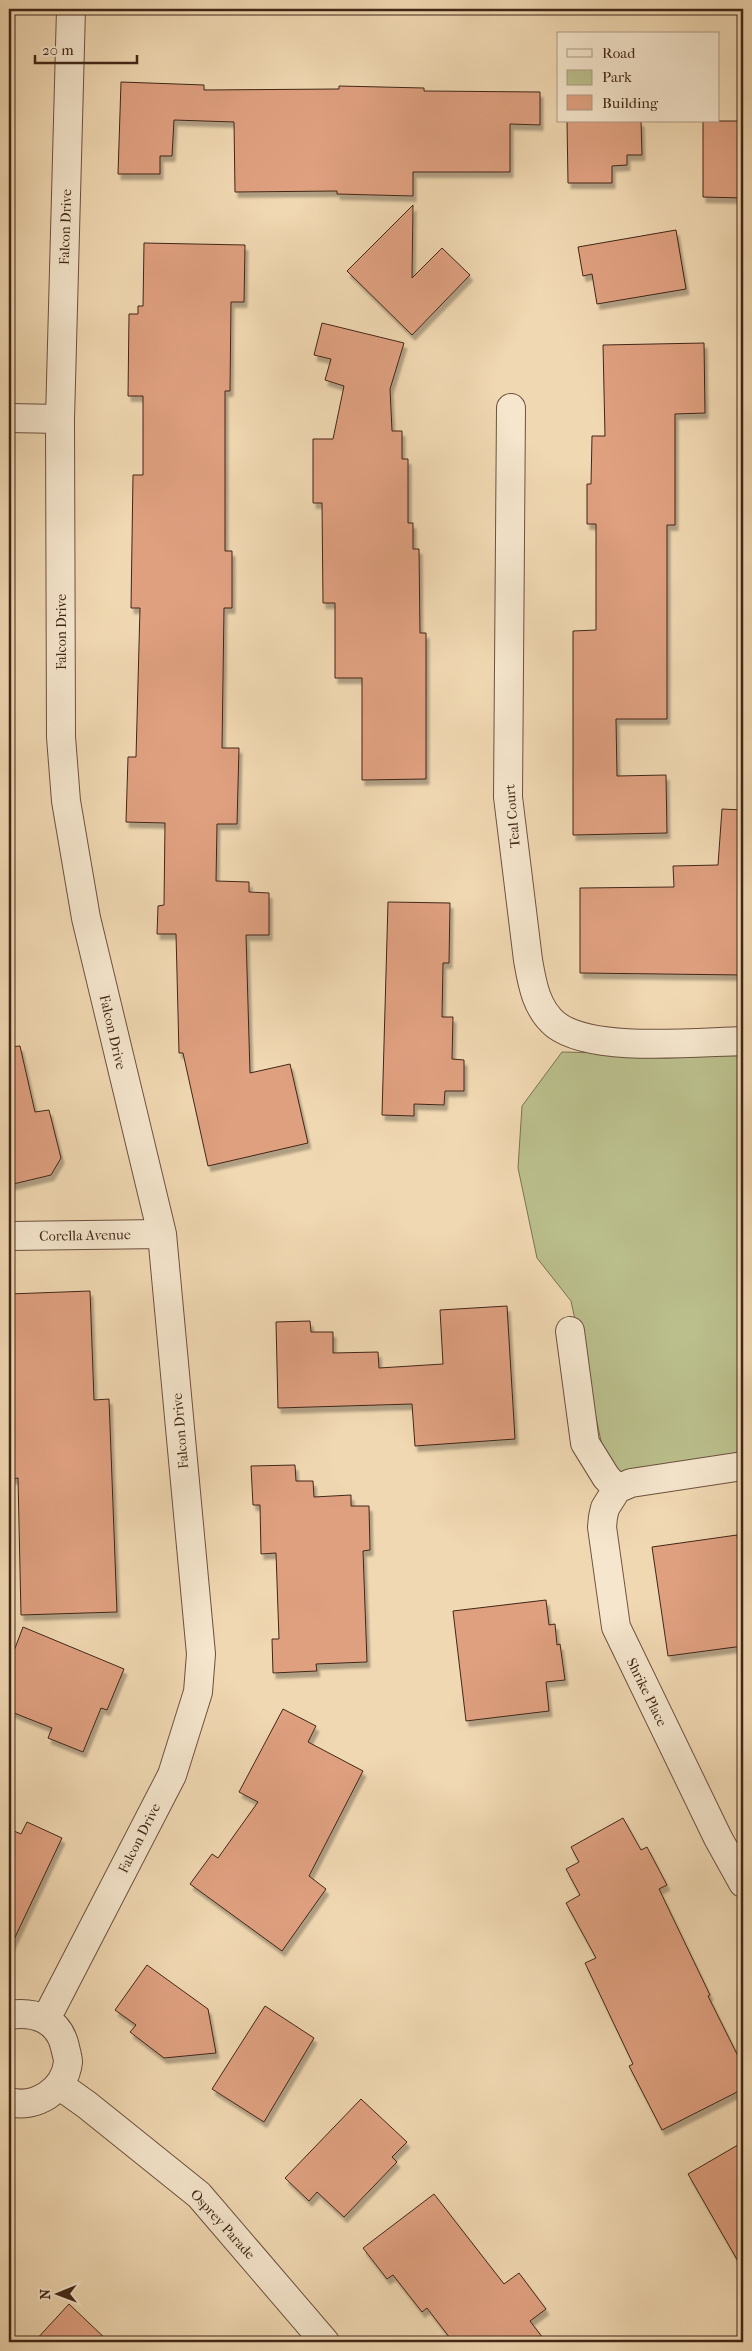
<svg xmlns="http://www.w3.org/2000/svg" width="752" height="2351" font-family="'IM FELL French Canon',serif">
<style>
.green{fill:#babf8c;stroke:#7d7252}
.building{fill:#dfa080;stroke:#402617;filter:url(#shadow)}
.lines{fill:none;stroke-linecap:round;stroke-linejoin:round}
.minor-casing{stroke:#6c523e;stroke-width:30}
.minor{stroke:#f5e6cd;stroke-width:28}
.labels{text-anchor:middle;stroke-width:4;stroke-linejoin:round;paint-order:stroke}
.street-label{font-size:14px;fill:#402617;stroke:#f5e6cd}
</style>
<defs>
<filter id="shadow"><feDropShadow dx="3" dy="5.5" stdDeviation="1" flood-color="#0004"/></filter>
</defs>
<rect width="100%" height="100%" fill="#f0d8b2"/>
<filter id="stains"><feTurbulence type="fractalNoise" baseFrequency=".004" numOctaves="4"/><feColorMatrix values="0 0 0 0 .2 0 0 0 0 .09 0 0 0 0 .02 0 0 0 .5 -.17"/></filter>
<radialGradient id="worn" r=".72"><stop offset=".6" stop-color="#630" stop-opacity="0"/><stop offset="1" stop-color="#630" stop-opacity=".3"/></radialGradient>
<!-- green -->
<path class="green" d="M 562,1052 L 743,1056 L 743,1452 L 619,1476 L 604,1455 L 571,1301 L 537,1258 L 518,1168 L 522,1106 Z"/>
<!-- building -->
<path class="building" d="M 121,82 L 204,85 L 204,90 L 339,89 L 339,86 L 424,88 L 424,91 L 540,92 L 540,125 L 510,124 L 510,172 L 413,172 L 413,196 L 337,194 L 337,191 L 235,192 L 234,122 L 174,120 L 172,156 L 160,156 L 160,174 L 118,174 Z
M 567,121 L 641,121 L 642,155 L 627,155 L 627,165 L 612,166 L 612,183 L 568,183 Z
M 703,121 L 743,121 L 743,198 L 703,197 Z
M 413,205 L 412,278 L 442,248 L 470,275 L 412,335 L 347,271 Z
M 676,230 L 686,289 L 597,304 L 592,274 L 583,276 L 578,247 Z
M 144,243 L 245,245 L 244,302 L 231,302 L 230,391 L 225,391 L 225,551 L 232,551 L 232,608 L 224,608 L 222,748 L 239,748 L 237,824 L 217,824 L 216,881 L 249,882 L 249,892 L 269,893 L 269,935 L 246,935 L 250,1073 L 290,1064 L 308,1143 L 208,1166 L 183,1053 L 179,1053 L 176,934 L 157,934 L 158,906 L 164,905 L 165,823 L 126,822 L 128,757 L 136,757 L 140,608 L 131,608 L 133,475 L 143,475 L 143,396 L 128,396 L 129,314 L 138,314 L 138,306 L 143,306 Z
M 322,323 L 404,343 L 390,389 L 392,431 L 402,431 L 402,459 L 408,459 L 408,523 L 413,523 L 413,549 L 419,549 L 420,633 L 426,633 L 426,779 L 362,780 L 362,678 L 335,678 L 335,603 L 323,603 L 322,503 L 313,503 L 313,439 L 333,439 L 344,386 L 325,380 L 331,359 L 314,355 Z
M 704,343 L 705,413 L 675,414 L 675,525 L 667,525 L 667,719 L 616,719 L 617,776 L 666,775 L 667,833 L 573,835 L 573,631 L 596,630 L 596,524 L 587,524 L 587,484 L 591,484 L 592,436 L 605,436 L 603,345 Z
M 722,809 L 743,810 L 743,975 L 580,973 L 580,888 L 674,887 L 673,866 L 718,865 Z
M 388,902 L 450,903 L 449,963 L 443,963 L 442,1017 L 453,1017 L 452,1059 L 464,1060 L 464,1091 L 445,1091 L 444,1105 L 414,1104 L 414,1116 L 382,1115 Z
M 20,1046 L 35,1112 L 49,1110 L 61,1158 L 51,1175 L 9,1185 L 9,1047 Z
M 90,1291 L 94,1400 L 109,1399 L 117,1612 L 21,1615 L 18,1478 L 9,1479 L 9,1294 Z
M 507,1306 L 515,1439 L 415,1446 L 412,1404 L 278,1408 L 276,1322 L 310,1321 L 311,1332 L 333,1332 L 333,1353 L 378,1352 L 379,1368 L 443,1364 L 440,1310 Z
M 295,1465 L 296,1481 L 313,1481 L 314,1497 L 351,1495 L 351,1506 L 369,1506 L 370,1550 L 363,1551 L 367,1662 L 316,1664 L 317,1671 L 273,1673 L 272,1639 L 279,1639 L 276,1553 L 261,1554 L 260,1505 L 253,1505 L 251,1466 Z
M 737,1535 L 743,1583 L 743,1646 L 668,1656 L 652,1547 Z
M 546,1600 L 549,1625 L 555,1624 L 557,1645 L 560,1644 L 565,1680 L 546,1682 L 549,1711 L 466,1721 L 453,1611 Z
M 23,1627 L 124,1669 L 107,1710 L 101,1708 L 83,1752 L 48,1738 L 52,1728 L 9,1711 L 9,1664 Z
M 283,1709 L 316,1726 L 308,1742 L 363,1771 L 309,1876 L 326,1889 L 282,1951 L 190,1884 L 212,1854 L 218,1858 L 258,1802 L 239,1792 Z
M 623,1818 L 641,1850 L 647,1847 L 667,1885 L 659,1889 L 710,1995 L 708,1996 L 743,2066 L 743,2089 L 662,2130 L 629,2066 L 633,2064 L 585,1963 L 596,1958 L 566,1903 L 580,1895 L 566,1869 L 579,1862 L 571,1847 Z
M 27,1822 L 62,1838 L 9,1950 L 9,1829 L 21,1834 Z
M 147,1965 L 208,2009 L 216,2053 L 164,2058 L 130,2032 L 136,2025 L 115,2010 Z
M 265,2006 L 314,2038 L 264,2122 L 212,2089 Z
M 361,2099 L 407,2142 L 392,2157 L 397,2162 L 344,2217 L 317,2192 L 309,2201 L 285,2178 Z
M 743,2142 L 743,2270 L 688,2174 Z
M 434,2194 L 504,2284 L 519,2273 L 546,2309 L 530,2321 L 546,2342 L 453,2342 L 427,2308 L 422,2312 L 393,2275 L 387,2279 L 363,2248 Z
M 69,2304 L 109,2342 L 34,2342 Z"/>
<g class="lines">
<!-- minor casing -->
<g class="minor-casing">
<path id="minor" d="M 511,408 L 508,797 L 528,960 C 532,983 536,1009 556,1025 C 593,1053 696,1042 743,1041
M 9,418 L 60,419
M 9,1236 L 162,1234
M 570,1331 L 585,1443 L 606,1477 L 617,1489
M 743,1466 L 631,1483 L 617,1489 L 605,1508 L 603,1517 L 602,1527 L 616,1627 L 718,1838 L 743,1883
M 9,2015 C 34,2011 59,2019 65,2047 C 66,2052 68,2058 68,2062 C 65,2091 35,2109 9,2102
M 46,2019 L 172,1775 L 198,1692 L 201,1654 L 162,1234 L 86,918 L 66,801 L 61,737 L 60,419 L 71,9
M 59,2085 L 87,2105 L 199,2195 L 325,2342"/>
</g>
<!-- minor -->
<use href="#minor" class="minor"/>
</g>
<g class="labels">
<!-- street labels -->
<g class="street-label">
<text transform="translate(65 227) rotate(-88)" y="5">Falcon Drive</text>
<text transform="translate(61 632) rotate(-90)" y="5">Falcon Drive</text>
<text transform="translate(512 816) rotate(-95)" y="5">Teal Court</text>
<text transform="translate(113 1032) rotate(77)" y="5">Falcon Drive</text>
<text transform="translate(85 1235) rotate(-1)" y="5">Corella Avenue</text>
<text transform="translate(180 1431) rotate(-95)" y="5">Falcon Drive</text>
<text transform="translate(647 1692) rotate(64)" y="5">Shrike Place</text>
<text transform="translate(139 1838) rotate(-63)" y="5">Falcon Drive</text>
<text transform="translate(223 2224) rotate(48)" y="5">Osprey Parade</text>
</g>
</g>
<!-- margin -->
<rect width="752" height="2351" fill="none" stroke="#f0d8b2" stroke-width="30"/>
<rect x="10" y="10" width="732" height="2331" fill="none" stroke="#402617" stroke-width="2.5"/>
<rect x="15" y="15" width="722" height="2321" fill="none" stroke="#402617"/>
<!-- legend -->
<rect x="557" y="32" width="162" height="90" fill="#f5e6cd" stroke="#ad9984"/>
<rect x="567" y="49" width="25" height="8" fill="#f5e6cd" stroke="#ad9984"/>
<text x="602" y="58" font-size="15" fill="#402617">Road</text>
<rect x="567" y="70" width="25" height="15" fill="#babf8c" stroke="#ad9984"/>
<text x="602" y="82" font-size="15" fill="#402617">Park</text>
<rect x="567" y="95" width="25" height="15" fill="#dfa080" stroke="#ad9984"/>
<text x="602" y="108" font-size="15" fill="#402617">Building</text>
<!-- north arrow -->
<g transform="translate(58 2294) rotate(269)" stroke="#f5e6cd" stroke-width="4" paint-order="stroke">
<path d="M0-4L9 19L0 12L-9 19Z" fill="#402617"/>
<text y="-8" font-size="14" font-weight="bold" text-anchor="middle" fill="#402617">N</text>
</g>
<!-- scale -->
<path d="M35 55v8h102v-8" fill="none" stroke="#402617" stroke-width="2.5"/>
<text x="42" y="55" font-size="15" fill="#402617" stroke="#f5e6cd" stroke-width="4" paint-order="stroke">20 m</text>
<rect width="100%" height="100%" filter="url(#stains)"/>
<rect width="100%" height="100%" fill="url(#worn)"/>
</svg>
